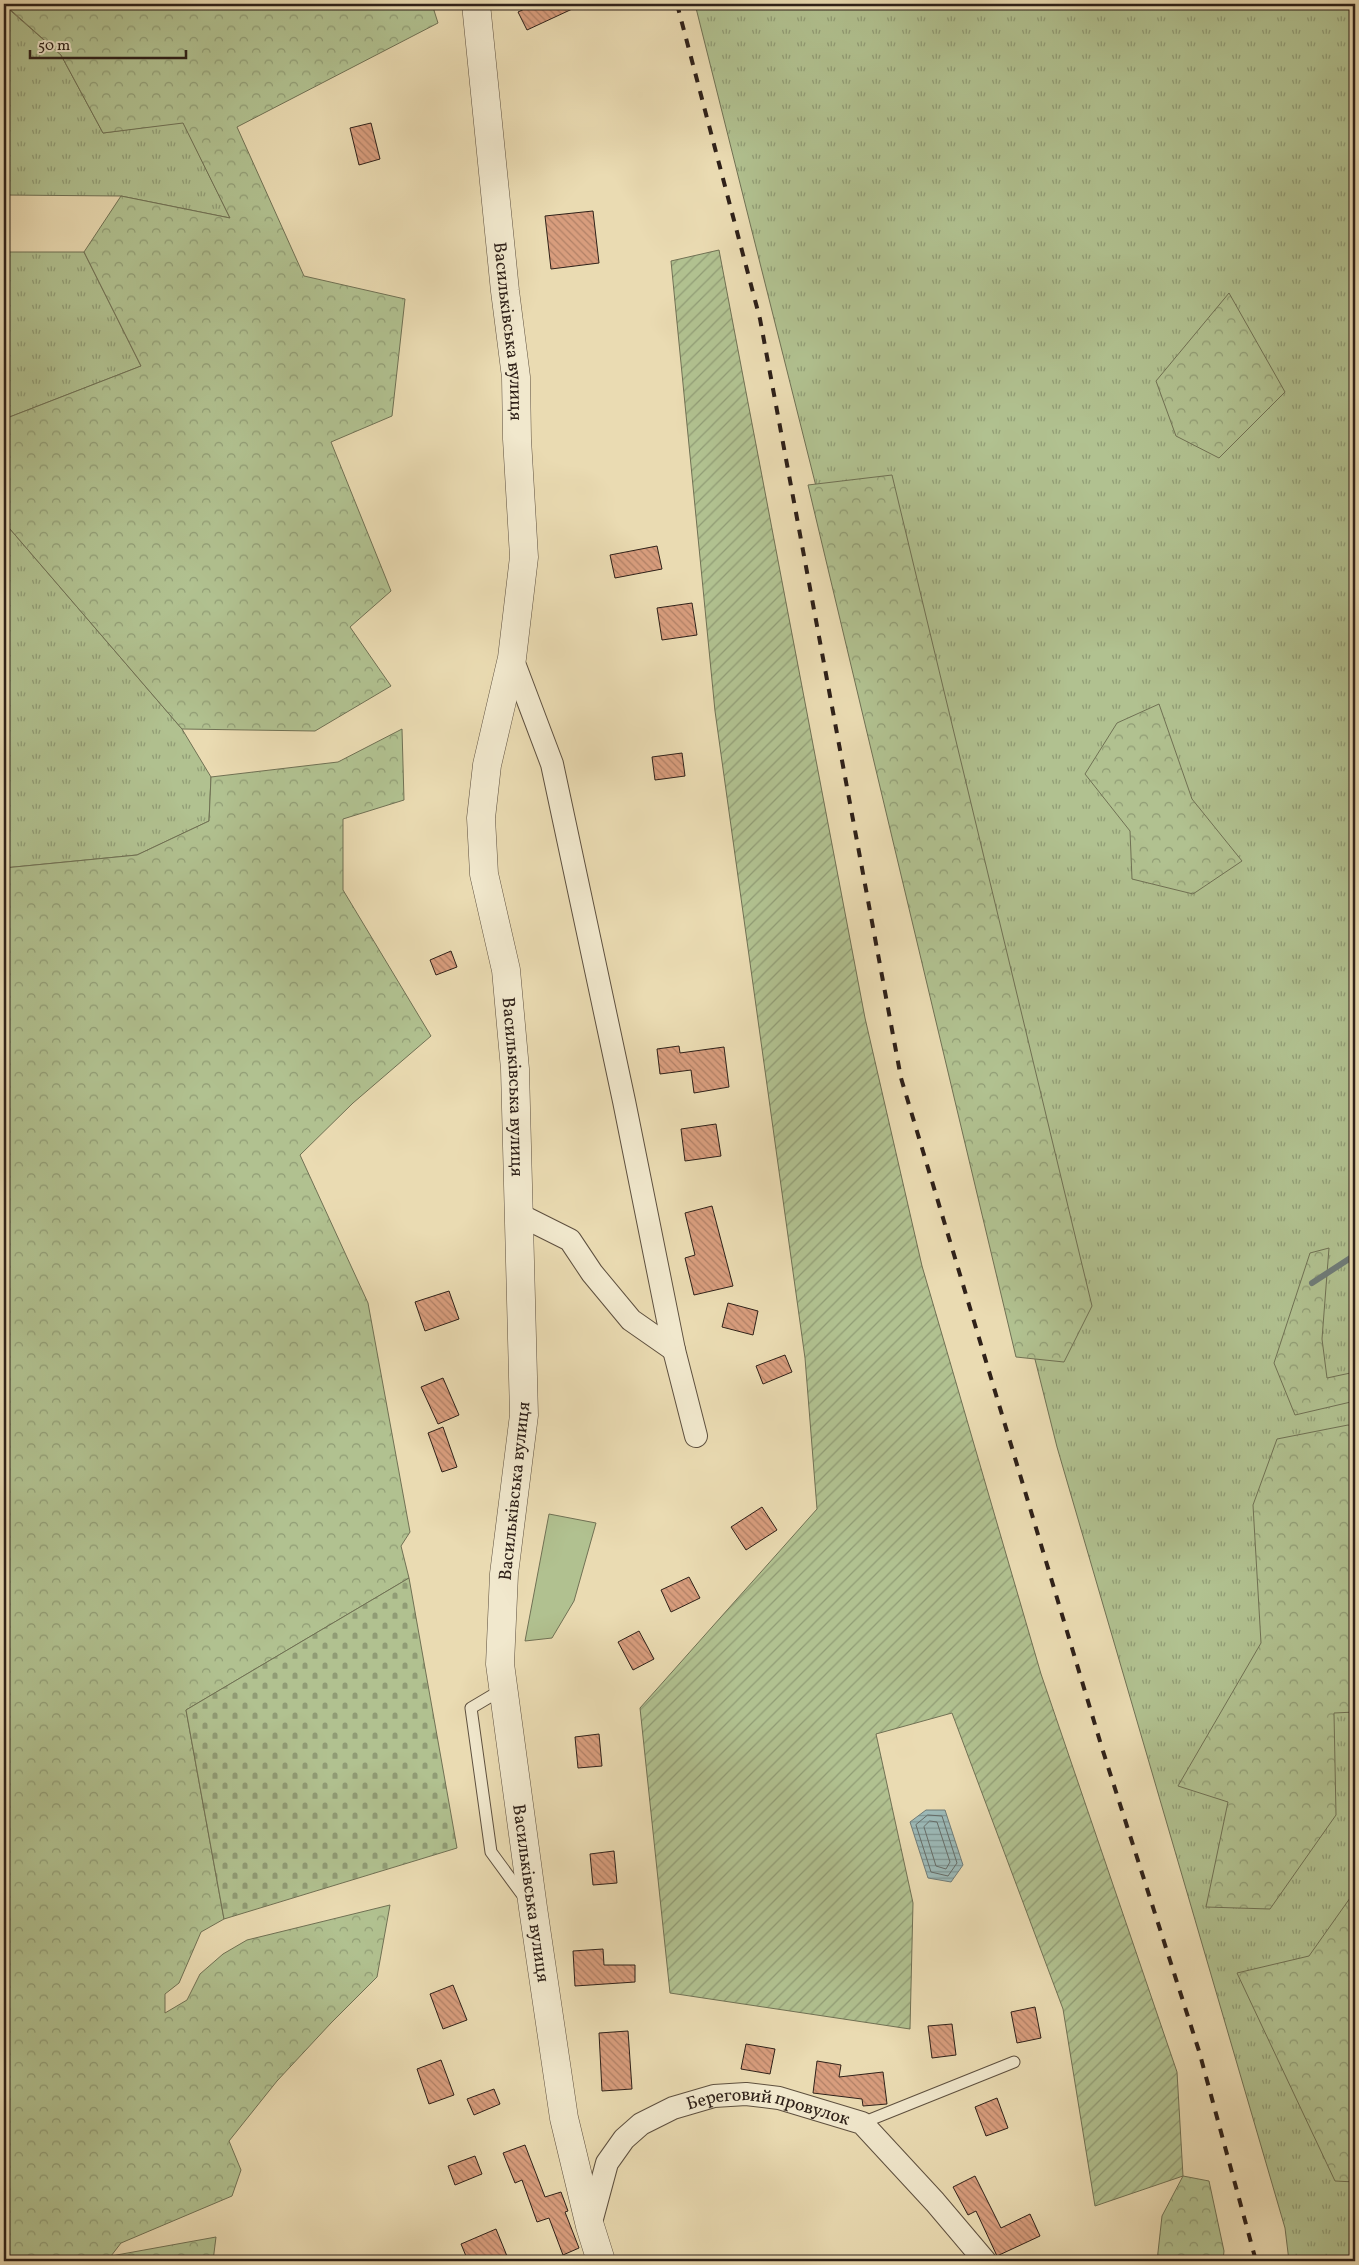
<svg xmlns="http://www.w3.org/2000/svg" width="1359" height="2265" font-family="Vollkorn,serif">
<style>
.grass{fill:url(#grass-tufts);stroke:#707154}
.forest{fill:url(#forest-crowns);stroke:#707154}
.cemetery{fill:url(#cemetery-stones);stroke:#707154}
.park{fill:#b1c190;stroke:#707154}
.garden{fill:url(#garden-furrows);stroke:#707154}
.water{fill:url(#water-rules);stroke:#707c78}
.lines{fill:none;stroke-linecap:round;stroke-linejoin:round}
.shore{stroke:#666d68;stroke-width:1}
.stream{stroke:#707c78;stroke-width:6}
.building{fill:url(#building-back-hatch);stroke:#2f2119}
.service-casing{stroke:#5e503f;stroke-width:13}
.minor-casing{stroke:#5e503f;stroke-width:24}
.tertiary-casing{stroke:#5e503f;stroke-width:29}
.service{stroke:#f1e8cd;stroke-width:11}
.minor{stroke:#f1e8cd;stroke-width:22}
.tertiary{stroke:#f1e8cd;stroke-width:28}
.rail{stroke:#2f2119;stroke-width:4;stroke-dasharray:9 9;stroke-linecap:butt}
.labels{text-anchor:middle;stroke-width:4.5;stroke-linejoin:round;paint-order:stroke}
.street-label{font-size:18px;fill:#2f2119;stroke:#f1e8cd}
</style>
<defs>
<pattern id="grass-tufts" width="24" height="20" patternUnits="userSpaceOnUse" patternTransform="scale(1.25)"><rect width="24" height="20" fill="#b1c190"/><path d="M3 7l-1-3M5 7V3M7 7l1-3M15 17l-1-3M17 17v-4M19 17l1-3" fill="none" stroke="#909c75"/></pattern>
<pattern id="forest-crowns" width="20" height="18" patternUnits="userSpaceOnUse" patternTransform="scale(1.25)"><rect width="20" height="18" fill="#b1c190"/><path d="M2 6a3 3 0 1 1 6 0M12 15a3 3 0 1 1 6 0" fill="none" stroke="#909c75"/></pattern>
<pattern id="cemetery-stones" width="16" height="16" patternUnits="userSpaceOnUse" patternTransform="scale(1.25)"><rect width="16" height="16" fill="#b1c190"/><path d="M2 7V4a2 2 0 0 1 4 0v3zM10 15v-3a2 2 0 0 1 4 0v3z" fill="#909c75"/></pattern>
<pattern id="garden-furrows" width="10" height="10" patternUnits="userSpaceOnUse" patternTransform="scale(1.25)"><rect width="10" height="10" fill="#b1c190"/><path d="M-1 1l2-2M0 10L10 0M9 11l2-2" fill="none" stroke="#909c75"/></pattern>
<pattern id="water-rules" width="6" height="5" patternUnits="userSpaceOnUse" patternTransform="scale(1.25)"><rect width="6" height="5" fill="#9cb9b7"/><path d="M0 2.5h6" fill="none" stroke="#809694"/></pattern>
<pattern id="building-back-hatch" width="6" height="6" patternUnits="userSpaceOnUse" patternTransform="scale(1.25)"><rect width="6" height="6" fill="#d89d7d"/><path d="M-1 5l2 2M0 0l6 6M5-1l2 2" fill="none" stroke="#b08066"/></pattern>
</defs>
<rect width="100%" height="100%" fill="#eadbb2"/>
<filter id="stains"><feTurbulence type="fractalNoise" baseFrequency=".004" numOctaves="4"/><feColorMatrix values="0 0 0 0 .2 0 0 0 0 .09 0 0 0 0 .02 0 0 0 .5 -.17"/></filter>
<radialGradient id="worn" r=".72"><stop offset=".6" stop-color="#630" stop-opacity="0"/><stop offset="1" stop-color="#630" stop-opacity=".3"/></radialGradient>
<!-- grass -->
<path class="grass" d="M 695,4 L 1355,4 L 1355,2261 L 1289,2261 L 1285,2228 L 1057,1447 Z
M 4,5 L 61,55 L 103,133 L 183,122 L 230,218 L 121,196 L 4,195 Z
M 4,252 L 84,252 L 141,366 L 7,418 L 4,482 Z
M 4,522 L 182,729 L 211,777 L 209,821 L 137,855 L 4,868 Z"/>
<!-- forest -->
<path class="forest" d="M 4,4 L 432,4 L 438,23 L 237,127 L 304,276 L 405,299 L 392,416 L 331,442 L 391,591 L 350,627 L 391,686 L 315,731 L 182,729 L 4,522 L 7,418 L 141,366 L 84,252 L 121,196 L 230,218 L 183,123 L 103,133 L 61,55 Z
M 1229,293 L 1285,392 L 1219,458 L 1176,436 L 1156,381 Z
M 892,475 L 1092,1306 L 1064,1362 L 1016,1357 L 808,485 Z
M 1159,704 L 1192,799 L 1242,861 L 1193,894 L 1132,879 L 1130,831 L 1085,774 L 1117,723 Z
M 402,729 L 404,800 L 343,819 L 343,890 L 431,1036 L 353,1103 L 300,1155 L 368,1303 L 410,1532 L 401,1546 L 409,1578 L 186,1710 L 224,1919 L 201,1932 L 179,1983 L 165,1994 L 165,2013 L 187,2000 L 200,1974 L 223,1954 L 247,1940 L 390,1905 L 377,1977 L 331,2023 L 277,2081 L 229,2141 L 241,2170 L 232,2196 L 121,2243 L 111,2256 L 216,2237 L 213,2261 L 4,2261 L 4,868 L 137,855 L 209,821 L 211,777 L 338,762 Z
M 1329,1248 L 1322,1339 L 1327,1378 L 1355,1372 L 1355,1401 L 1295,1415 L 1274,1363 L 1310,1253 Z
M 1348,1425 L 1355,1427 L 1355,1712 L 1334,1713 L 1336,1815 L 1270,1909 L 1206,1907 L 1228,1802 L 1178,1786 L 1261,1643 L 1253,1505 L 1277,1439 Z
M 1355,1891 L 1355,2182 L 1335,2181 L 1237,1973 L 1309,1956 Z
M 1183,2176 L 1209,2181 L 1224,2251 L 1223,2261 L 1157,2261 L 1162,2216 Z"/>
<!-- cemetery -->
<path class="cemetery" d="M 409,1578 L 457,1848 L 224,1919 L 186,1710 Z"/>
<!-- park -->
<path class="park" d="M 549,1514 L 596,1523 L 574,1601 L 552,1638 L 525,1641 Z"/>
<!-- garden -->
<path class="garden" d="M 719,250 L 865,1018 L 922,1266 L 1041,1674 L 1177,2072 L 1183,2176 L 1095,2206 L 1063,2009 L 952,1713 L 876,1734 L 913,1903 L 910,2029 L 670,1993 L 640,1708 L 817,1509 L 805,1358 L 715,711 L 671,261 Z"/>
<!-- water -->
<path class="water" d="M 926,1810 L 945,1810 L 963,1865 L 951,1882 L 928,1878 L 910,1822 Z"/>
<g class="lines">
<!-- shore -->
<path class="shore" d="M 928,1815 L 942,1816 L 957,1863 L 948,1876 L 931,1872 L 916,1825 Z
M 930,1821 L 937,1822 L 950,1862 L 946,1869 L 936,1866 L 924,1827 Z"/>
<!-- stream -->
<path class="stream" d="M 1312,1283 L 1355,1255"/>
</g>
<!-- building -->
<path class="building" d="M 535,4 L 583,4 L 527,30 L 518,12 Z
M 371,123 L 380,159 L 359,165 L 350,128 Z
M 593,211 L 599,263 L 551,269 L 545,216 Z
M 657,546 L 662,569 L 615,578 L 610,555 Z
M 692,603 L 697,635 L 662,640 L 657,608 Z
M 682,753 L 685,776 L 655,780 L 652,757 Z
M 451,951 L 457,967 L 436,975 L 430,960 Z
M 679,1046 L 680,1053 L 724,1047 L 729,1087 L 694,1093 L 691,1070 L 660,1074 L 657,1049 Z
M 716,1124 L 721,1156 L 685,1161 L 681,1129 Z
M 712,1206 L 733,1286 L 694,1295 L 685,1258 L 695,1255 L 685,1213 Z
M 449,1291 L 459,1319 L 425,1331 L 415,1302 Z
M 728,1303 L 758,1311 L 753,1335 L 722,1327 Z
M 785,1355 L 792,1372 L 763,1384 L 756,1366 Z
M 443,1378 L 459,1415 L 438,1424 L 421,1387 Z
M 443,1427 L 457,1467 L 442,1472 L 428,1433 Z
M 762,1507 L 777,1530 L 746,1550 L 731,1527 Z
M 689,1577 L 700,1598 L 671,1612 L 661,1590 Z
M 639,1631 L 654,1659 L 633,1670 L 618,1642 Z
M 599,1734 L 602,1766 L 578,1768 L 575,1737 Z
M 614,1851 L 617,1883 L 593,1885 L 590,1854 Z
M 603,1949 L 604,1965 L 635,1965 L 635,1982 L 575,1986 L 573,1951 Z
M 453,1985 L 467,2020 L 443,2029 L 430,1994 Z
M 1035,2007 L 1041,2038 L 1017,2043 L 1011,2012 Z
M 952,2024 L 956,2055 L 932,2058 L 928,2026 Z
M 628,2031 L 632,2089 L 602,2091 L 599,2033 Z
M 746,2044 L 775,2049 L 770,2074 L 741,2069 Z
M 441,2060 L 454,2095 L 429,2104 L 417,2069 Z
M 817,2061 L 841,2065 L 839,2077 L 883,2072 L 887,2104 L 863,2106 L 862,2099 L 813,2093 Z
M 494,2089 L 500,2104 L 474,2115 L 467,2099 Z
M 997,2098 L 1008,2128 L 986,2136 L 975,2107 Z
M 525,2145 L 545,2197 L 561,2192 L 568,2211 L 565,2212 L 579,2248 L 563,2255 L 549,2218 L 537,2222 L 522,2180 L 515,2183 L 503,2153 Z
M 475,2156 L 482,2174 L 455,2185 L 448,2166 Z
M 975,2176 L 1001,2228 L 1030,2214 L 1040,2236 L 997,2256 L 976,2211 L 968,2215 L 953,2187 Z
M 496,2229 L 509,2261 L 468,2261 L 461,2244 Z"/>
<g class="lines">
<!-- service casing -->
<g class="service-casing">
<path id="service" d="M 503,1689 L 471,1708 L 491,1852 L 524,1897
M 862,2123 L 1014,2062"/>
</g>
<!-- minor casing -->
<g class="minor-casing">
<g id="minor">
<path d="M 512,658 L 552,764 L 624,1101 L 674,1350 L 696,1436"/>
<path d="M 518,1214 L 570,1240 L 592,1273 L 631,1320 L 674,1350"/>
<path id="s1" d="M 590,2226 L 607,2163 L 624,2139 L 641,2124 L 673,2108 L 714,2096 L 746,2094 L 779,2098 L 862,2123 L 935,2202 L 985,2261"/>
</g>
</g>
<!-- tertiary casing -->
<g class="tertiary-casing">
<g id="tertiary">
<path id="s2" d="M 476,4 L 505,291 L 516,377 L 517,439 L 524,557 L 512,658 L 487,765 L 481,818 L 484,874 L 506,970 L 515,1069 L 524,1415 L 504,1574 L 500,1664 L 533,1908 L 564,2118 L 590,2226 L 601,2261"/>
</g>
</g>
<!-- service -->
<use href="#service" class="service"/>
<!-- minor -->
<use href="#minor" class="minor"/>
<!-- tertiary -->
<use href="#tertiary" class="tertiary"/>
<!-- rail -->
<path class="rail" d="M 677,4 L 760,319 L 901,1078 L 1102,1748 L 1199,2051 L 1256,2261"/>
</g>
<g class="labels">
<!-- street labels -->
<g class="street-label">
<text dy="6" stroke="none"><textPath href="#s2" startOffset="329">Васильківська вулиця</textPath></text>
<text dy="6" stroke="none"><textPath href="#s2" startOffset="1092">Васильківська вулиця</textPath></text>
<text transform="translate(514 1491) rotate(-84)" y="6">Васильківська вулиця</text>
<text dy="6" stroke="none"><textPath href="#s2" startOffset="1902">Васильківська вулиця</textPath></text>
<text dy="6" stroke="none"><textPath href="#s1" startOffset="251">Береговий провулок</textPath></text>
</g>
</g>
<!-- margin -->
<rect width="1359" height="2265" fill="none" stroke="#eadbb2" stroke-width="20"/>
<rect x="5" y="5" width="1349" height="2255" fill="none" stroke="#2f2119" stroke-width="2.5"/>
<rect x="10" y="10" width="1339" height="2245" fill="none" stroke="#2f2119"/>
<!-- scale -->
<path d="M30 50v8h156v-8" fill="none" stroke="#2f2119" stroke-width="2.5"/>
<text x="38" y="50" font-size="15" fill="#2f2119" stroke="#f1e8cd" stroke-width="4" paint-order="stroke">50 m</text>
<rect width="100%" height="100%" filter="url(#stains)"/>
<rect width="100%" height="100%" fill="url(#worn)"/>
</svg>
